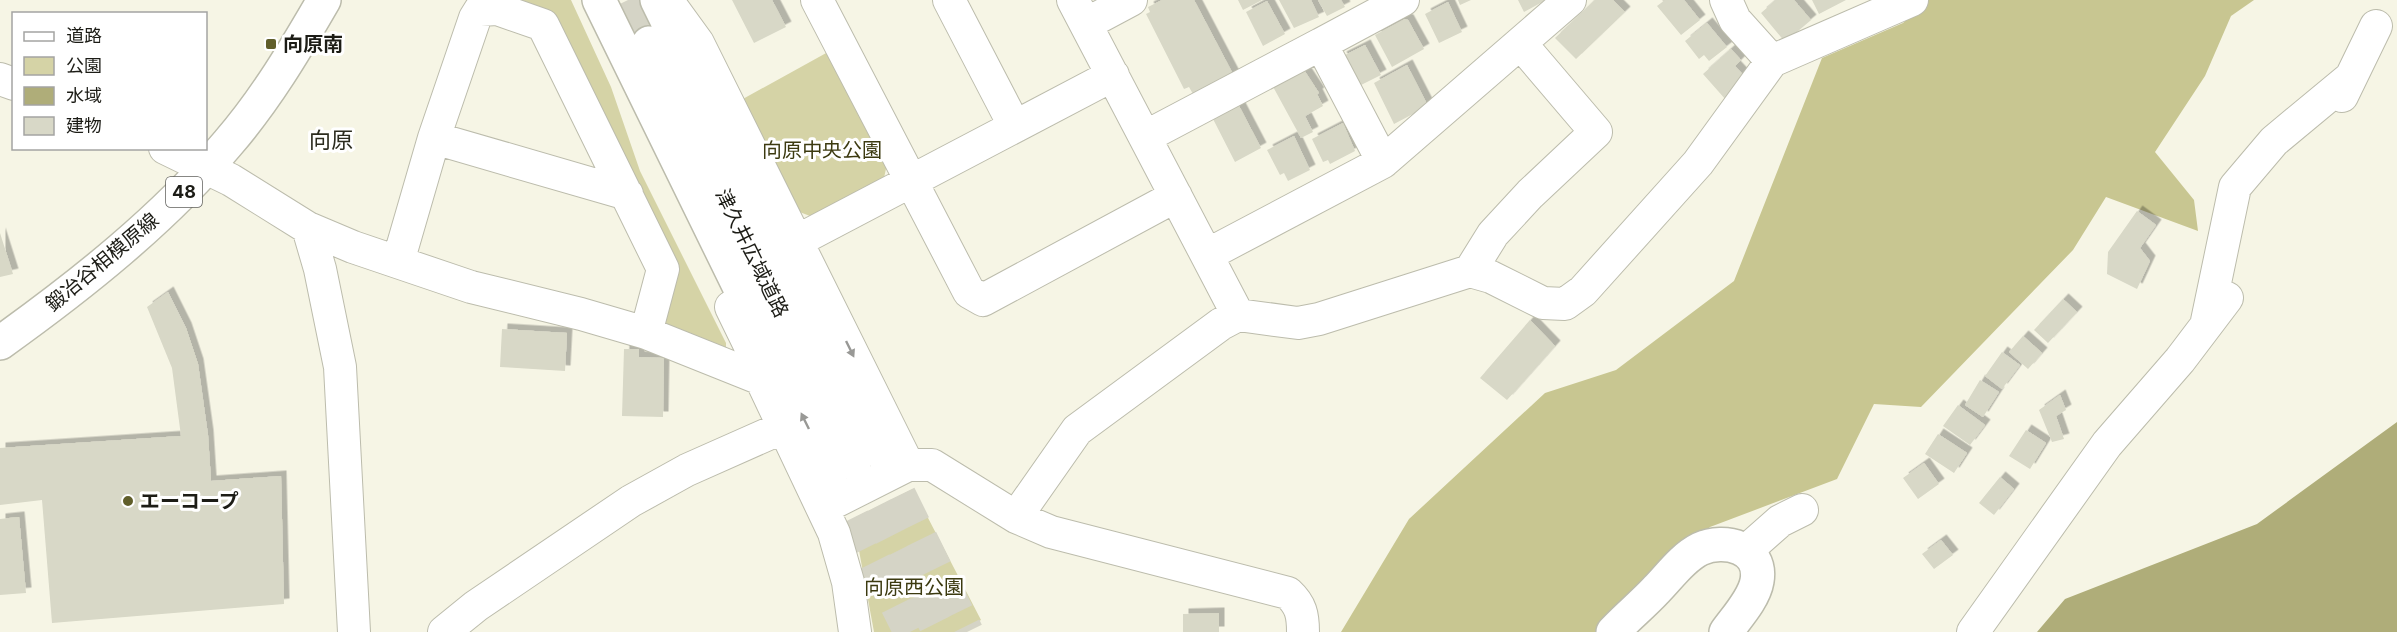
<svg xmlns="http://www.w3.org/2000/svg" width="2397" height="632" font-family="Inter,'Noto Sans JP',sans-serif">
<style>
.green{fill:#d5d3a6}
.forest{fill:#c8c691}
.water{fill:#afad79}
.building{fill:#d8d8c7;filter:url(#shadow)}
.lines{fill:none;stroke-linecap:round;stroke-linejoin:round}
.major-tunnel{stroke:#d5d4c6;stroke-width:33;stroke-dasharray:33 16;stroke-linecap:butt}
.minor-casing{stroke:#bcbcac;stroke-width:34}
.major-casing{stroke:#bcbcac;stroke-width:36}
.minor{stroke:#fff;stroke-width:32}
.major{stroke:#fff;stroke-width:33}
.oneway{fill:#999996}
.poi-dot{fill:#605e2a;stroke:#fff;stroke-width:2}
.labels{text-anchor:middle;stroke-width:6;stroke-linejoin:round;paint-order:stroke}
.shield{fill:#fff;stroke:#60605c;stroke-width:1.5}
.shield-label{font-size:18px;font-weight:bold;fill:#1c1c16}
.poi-label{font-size:20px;font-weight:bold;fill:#1c1c16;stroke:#fff;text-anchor:start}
.park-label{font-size:20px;fill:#3c3a10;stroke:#fff}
.street-label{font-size:20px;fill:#1c1c16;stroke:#fff}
.quarter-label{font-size:22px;fill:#2c2c1f;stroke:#fff}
</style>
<defs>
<filter id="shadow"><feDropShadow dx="5.5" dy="-5.5" stdDeviation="0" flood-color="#0004"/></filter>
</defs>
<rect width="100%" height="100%" fill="#f6f5e5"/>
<!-- green -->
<path class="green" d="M 500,0 L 571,0 L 611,87 L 640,171 L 726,343 L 726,349 L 658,329 L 672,268 L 549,19 Z
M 828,52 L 887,164 L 884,178 L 810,216 L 797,211 L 741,100 Z
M 913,489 L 981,620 L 960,632 L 874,632 L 858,545 L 856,517 Z"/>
<!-- forest -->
<path class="forest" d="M 1927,0 L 2254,0 L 2231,16 L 2205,76 L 2155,152 L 2194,200 L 2198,231 L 2106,197 L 2073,250 L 1921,407 L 1874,404 L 1837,479 L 1710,527 L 1601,632 L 1341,632 L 1409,519 L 1545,393 L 1616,370 L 1734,281 L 1822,58 L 1903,23 Z"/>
<!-- water -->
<path class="water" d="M 2397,422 L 2397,632 L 2037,632 L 2065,599 L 2257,524 Z"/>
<!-- building -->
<path class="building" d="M 732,0 L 772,0 L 786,27 L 754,43 Z
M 1162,0 L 1194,0 L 1234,76 L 1193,94 L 1189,87 L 1184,89 L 1146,14 L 1150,12 L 1148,7 Z
M 1238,0 L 1262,0 L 1243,10 Z
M 1279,0 L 1311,0 L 1319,17 L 1294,28 Z
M 1318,0 L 1341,0 L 1345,7 L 1327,16 Z
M 1458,0 L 1471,0 L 1460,5 Z
M 1518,0 L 1546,0 L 1524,12 Z
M 1595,0 L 1613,0 L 1625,12 L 1576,59 L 1555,38 Z
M 1665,0 L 1684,0 L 1700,20 L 1681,35 L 1657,6 Z
M 1776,0 L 1794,0 L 1811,20 L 1785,42 L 1761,13 Z
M 1812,0 L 1846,0 L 1819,14 Z
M 1267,1 L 1285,34 L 1263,46 L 1246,12 Z
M 1448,2 L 1462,32 L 1439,43 L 1425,14 Z
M 1405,19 L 1408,20 L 1424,49 L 1392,67 L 1375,35 Z
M 1707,23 L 1727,47 L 1709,61 L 1704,55 L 1699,59 L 1685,41 Z
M 1365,45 L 1381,75 L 1357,87 L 1341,57 Z
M 1731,49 L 1741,60 L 1735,66 L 1748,80 L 1726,100 L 1703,74 Z
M 1407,65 L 1428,106 L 1394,124 L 1374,83 Z
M 1302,67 L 1319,93 L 1317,94 L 1323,106 L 1305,116 L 1313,132 L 1301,138 L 1271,83 Z
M 1238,104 L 1261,148 L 1235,162 L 1212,117 Z
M 1343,123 L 1355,151 L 1330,164 L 1328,160 L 1323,162 L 1312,139 Z
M 1294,136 L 1310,170 L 1288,181 L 1284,173 L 1280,175 L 1267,150 Z
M 2137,211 L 2156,225 L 2140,248 L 2150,261 L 2137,289 L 2107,274 L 2108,252 Z
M 0,233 L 13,274 L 0,277 Z
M 168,292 L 186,328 L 198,364 L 208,435 L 211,481 L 281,476 L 284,604 L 52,623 L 42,500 L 0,505 L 0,448 L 181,436 L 172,368 L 147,307 Z
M 2063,299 L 2077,312 L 2048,343 L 2034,330 Z
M 1530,320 L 1555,346 L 1507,400 L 1480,378 Z
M 502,329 L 567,333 L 565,371 L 500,367 Z
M 2023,336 L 2042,353 L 2028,369 L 2009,352 Z
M 624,349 L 639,349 L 639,357 L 664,358 L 663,417 L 622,416 Z
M 2002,352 L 2020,365 L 2002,389 L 1985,376 Z
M 1980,380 L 1999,392 L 1983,417 L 1965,405 Z
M 2060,395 L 2066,410 L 2056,416 L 2064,439 L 2052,442 L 2039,410 Z
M 1958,405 L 1985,425 L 1970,445 L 1943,426 Z
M 2026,430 L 2046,443 L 2030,469 L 2009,456 Z
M 1938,434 L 1967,453 L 1954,473 L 1925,454 Z
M 1924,463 L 1939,484 L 1918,499 L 1903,478 Z
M 2000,477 L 2014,489 L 1994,515 L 1979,503 Z
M 19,517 L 26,593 L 0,595 L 0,519 Z
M 1941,540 L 1953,555 L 1934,569 L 1922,554 Z
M 1219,613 L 1219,632 L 1183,632 L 1183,614 Z"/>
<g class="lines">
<!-- major-tunnel -->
<path class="major-tunnel" d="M 628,0 L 649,43
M 878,451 L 967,632
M 854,463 L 939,632
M 831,474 L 910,632"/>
<!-- minor casing -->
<g class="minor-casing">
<path id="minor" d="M 817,0 L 969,292 L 983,300 L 1176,196
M 949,0 L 1014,125
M 1073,0 L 1238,315
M 1726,0 L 1735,20 L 1772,61
M 669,3 L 698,43 L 908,465
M 1086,24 L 1131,0
M 0,79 L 14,84
M 2342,96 L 2376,26
M 1145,137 L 1321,44
M 434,138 L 627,194
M 165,148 L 231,180 L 308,228 L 353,247 L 471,287 L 581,314 L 646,333 L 761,379
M 1383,162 L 1321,44 L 1403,0
M 308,228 L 320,269 L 340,367 L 354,632
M 797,241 L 1113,75
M 1207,255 L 1383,162 L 1570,0
M 398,262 L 434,138 L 475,18 L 480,10 L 497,9 L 543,25 L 663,269 L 646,333
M 1470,271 L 1493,234 L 1530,194 L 1596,132 L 1521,44
M 731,307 L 749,344 L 761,379 L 834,533 L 848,582 L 855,632
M 2207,321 L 2235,187 L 2274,141 L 2350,78
M 823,508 L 908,465 L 932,465 L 1016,517 L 1051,532 L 1288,593 C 1301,605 1303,615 1303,632
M 1016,517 L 1077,430 L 1221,324 L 1238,315 L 1298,323 L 1319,319 L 1470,271 L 1491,277 L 1543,303 L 1565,304 L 1583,291 L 1698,163 L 1772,61 L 1912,0
M 1746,551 L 1780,521 L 1802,510
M 444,632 L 476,606 L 631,501 L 687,470 L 784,427
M 1973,632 L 2107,444 L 2180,360 L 2227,298"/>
</g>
<!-- major casing -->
<g class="major-casing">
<path id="major" d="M 599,0 L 831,474
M 657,0 L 878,451
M 649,43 L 854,463
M 0,343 C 81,285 163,220 228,143 C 266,99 295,50 324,0
M 1613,632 C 1627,617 1642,605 1656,590 C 1669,577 1682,558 1700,549 C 1724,538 1763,547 1757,581 C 1754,599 1736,618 1726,632"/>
</g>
<!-- minor -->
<use href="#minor" class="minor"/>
<!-- major -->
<use href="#major" class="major"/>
</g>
<!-- one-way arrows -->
<defs><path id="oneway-solid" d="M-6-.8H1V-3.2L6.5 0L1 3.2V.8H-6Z" transform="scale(1.5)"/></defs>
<g class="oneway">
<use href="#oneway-solid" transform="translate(850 349) rotate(64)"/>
<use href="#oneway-solid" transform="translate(805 421) rotate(-116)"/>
</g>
<!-- markers -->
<g class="poi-dot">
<rect x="265" y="38" width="12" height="12" rx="3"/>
<circle cx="128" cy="501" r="6"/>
</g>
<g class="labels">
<!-- shield labels -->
<rect class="shield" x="166" y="177" width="36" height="30" rx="4.5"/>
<g class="shield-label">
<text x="184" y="198">48</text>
</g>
<!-- poi labels -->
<g class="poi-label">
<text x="283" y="51">向原南</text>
<text x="140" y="508">エーコープ</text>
</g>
<!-- park labels -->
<g class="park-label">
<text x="822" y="157">向原中央公園</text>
<text x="914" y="594">向原西公園</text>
</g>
<!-- street labels -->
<g class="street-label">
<text transform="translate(752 253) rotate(64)" y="7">津久井広域道路</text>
<text transform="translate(102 262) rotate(-40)" y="7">鍛冶谷相模原線</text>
</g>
<!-- quarter labels -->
<g class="quarter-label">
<text x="331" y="148">向原</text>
</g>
</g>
<!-- legend -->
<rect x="12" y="12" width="195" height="138" fill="#ffffff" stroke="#a4a4a2" stroke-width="1.5"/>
<rect x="24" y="32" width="30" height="9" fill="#ffffff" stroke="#a4a4a2" stroke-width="1.5"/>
<text x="66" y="42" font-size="18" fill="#1c1c16">道路</text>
<rect x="24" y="57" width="30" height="18" fill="#d5d3a6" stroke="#a4a4a2" stroke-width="1.5"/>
<text x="66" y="72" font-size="18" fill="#1c1c16">公園</text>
<rect x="24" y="87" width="30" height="18" fill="#afad79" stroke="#a4a4a2" stroke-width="1.5"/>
<text x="66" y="102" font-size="18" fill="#1c1c16">水域</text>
<rect x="24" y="117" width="30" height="18" fill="#d8d8c7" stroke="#a4a4a2" stroke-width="1.5"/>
<text x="66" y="132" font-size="18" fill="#1c1c16">建物</text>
</svg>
